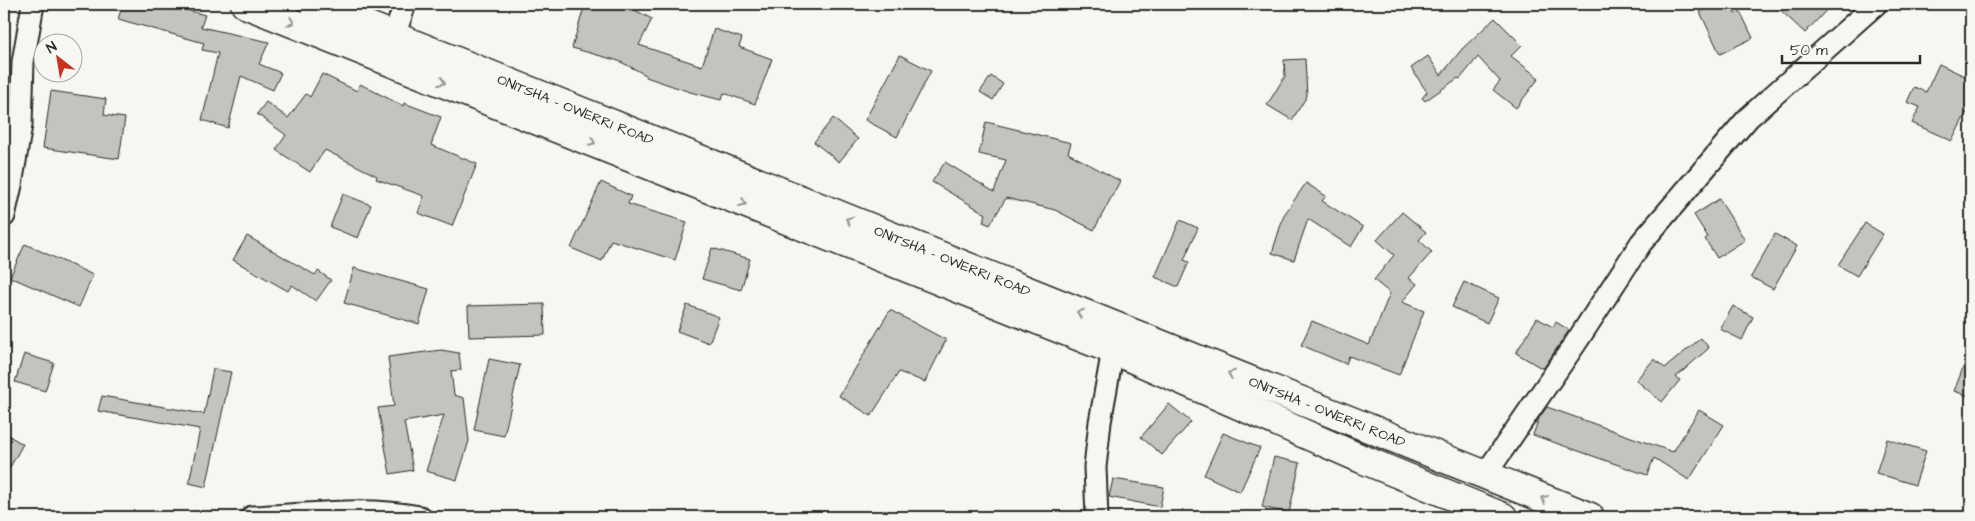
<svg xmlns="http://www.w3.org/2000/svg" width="1975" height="521" font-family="'Architects Daughter',sans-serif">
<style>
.building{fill:#c3c3c0;stroke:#2b2b2b}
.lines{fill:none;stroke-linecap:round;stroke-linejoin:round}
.street-casing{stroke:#2b2b2b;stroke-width:25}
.highway-casing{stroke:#2b2b2b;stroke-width:31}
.street{stroke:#f6f6f2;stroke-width:21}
.highway{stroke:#f6f6f2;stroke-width:28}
.oneway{stroke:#90908e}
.labels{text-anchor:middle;stroke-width:4;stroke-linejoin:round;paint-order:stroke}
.street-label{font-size:14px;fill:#2b2b2b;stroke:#f6f6f2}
</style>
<rect width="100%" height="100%" fill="#f6f6f2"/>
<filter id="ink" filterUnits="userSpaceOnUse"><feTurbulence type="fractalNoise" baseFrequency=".02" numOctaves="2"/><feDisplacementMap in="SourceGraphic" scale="10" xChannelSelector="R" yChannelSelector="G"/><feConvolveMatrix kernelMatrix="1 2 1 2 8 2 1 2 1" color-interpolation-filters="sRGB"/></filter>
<g filter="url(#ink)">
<!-- building -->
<path class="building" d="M 123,4 L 164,4 L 205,15 L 201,27 L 269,42 L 259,64 L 281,73 L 273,90 L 241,76 L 228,128 L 202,120 L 218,53 L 202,50 L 204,43 L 118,19 Z
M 585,4 L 623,4 L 652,19 L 639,45 L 702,66 L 714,29 L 742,38 L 739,47 L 772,59 L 755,104 L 724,93 L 721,100 L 690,92 L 646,77 L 646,75 L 619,61 L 572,48 Z
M 1717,4 L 1730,4 L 1735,14 L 1740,11 L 1753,38 L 1720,54 L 1700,12 Z
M 1774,4 L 1832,4 L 1805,33 Z
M 1495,18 L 1522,45 L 1511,56 L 1539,78 L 1516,108 L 1493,90 L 1500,81 L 1478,57 L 1460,79 L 1458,78 L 1425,101 L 1422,98 L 1427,92 L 1411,68 L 1428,56 L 1441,75 L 1462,49 Z
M 900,55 L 931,71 L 897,137 L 865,120 Z
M 1305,59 L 1307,96 L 1292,120 L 1267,105 L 1285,76 L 1284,60 Z
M 1939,64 L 1971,79 L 1971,115 L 1966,113 L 1952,141 L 1912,123 L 1920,107 L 1907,102 L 1914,87 L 1926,92 Z
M 322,74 L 357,91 L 360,84 L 403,106 L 404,103 L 441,117 L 431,145 L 477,164 L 452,226 L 418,213 L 424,196 L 376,179 L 377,176 L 325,150 L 310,172 L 276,150 L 286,135 L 257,114 L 266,102 L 288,118 L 306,94 L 310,97 Z
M 991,76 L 1003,84 L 993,100 L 980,92 Z
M 51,91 L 106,99 L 104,115 L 125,118 L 119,159 L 43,148 Z
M 833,118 L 858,139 L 839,162 L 814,142 Z
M 986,122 L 1071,143 L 1068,153 L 1120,181 L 1094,230 L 1055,210 L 1006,198 L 990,225 L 983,222 L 986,214 L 932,182 L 945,162 L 994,192 L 1006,160 L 979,154 Z
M 601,182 L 631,196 L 628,204 L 687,222 L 675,260 L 611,240 L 602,261 L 571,248 Z
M 1306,183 L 1326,196 L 1322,201 L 1363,227 L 1351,247 L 1308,219 L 1294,260 L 1272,253 L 1284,215 Z
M 343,194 L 371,205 L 358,238 L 330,227 Z
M 1719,199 L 1745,240 L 1717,258 L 1705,239 L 1708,237 L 1694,215 Z
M 1402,212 L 1426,232 L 1419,240 L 1432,252 L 1409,278 L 1417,284 L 1402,302 L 1424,311 L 1399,375 L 1349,356 L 1346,364 L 1301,345 L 1312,321 L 1369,345 L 1390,293 L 1374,280 L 1394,255 L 1377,240 Z
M 1180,220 L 1198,228 L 1184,260 L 1189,262 L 1178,287 L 1155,277 Z
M 1865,223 L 1883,234 L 1857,276 L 1838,265 Z
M 1775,234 L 1797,246 L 1773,289 L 1751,277 Z
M 247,236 L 315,275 L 318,271 L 331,280 L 316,301 L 292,285 L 288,291 L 233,260 Z
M 25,244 L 93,275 L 79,307 L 10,277 Z
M 712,248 L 750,259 L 741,290 L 702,279 Z
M 354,268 L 429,289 L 419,324 L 344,303 Z
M 1464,282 L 1499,298 L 1487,323 L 1452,307 Z
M 544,304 L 545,335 L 469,337 L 468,306 Z
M 687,305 L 719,317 L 709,343 L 677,331 Z
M 1733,306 L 1753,317 L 1742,340 L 1720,329 Z
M 890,310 L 946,340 L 925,382 L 899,372 L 871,416 L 839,396 Z
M 1537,318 L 1553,327 L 1556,322 L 1569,330 L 1543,369 L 1516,353 Z
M 1701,338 L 1709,348 L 1676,377 L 1680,380 L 1662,402 L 1636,380 L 1654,359 L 1665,368 Z
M 441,350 L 459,353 L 461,370 L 451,371 L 454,395 L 464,398 L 469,441 L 457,480 L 426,471 L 444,415 L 404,422 L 413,470 L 390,474 L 378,408 L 394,406 L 388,357 Z
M 1970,350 L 1971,350 L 1971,397 L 1954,391 Z
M 24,354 L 54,363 L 45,391 L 15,382 Z
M 489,359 L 520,365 L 504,436 L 474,430 Z
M 213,369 L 231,372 L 206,487 L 189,483 L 200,429 L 98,411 L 102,396 L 204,414 Z
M 1169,404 L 1191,422 L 1162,455 L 1141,437 Z
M 1547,407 L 1673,452 L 1699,410 L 1724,425 L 1689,480 L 1654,458 L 1647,475 L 1533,435 L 1539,418 Z
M 4,433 L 23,444 L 4,478 Z
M 1223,433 L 1260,448 L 1240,492 L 1204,475 Z
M 1887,439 L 1926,451 L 1915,485 L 1876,473 Z
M 1274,457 L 1300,463 L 1289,513 L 1262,507 Z
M 1113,479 L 1164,487 L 1160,507 L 1109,497 Z"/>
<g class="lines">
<!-- street casing -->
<g class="street-casing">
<path id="street" d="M 394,36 L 405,4
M 4,216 L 11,185 L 21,125 L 23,62 L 33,4
M 1485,475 L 1575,344 L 1641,243 L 1748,118 L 1876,4
M 252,517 C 308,515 365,506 420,517
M 1097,517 L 1095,467 L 1100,422 L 1113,350"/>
</g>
<!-- highway casing -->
<g class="highway-casing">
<g id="highway">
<path d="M 245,4 L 1113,350 L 1362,459 L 1503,517"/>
<path id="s1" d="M 314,4 L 1590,517"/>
</g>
</g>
<!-- street -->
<use href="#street" class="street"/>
<!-- highway -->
<use href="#highway" class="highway"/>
</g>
<!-- one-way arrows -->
<defs><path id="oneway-chevron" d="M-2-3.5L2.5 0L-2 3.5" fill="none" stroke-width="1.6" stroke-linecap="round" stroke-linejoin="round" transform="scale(1.25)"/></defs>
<g class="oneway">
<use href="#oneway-chevron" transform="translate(291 22) rotate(22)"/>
<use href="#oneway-chevron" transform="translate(442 82) rotate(22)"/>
<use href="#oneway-chevron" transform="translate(592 142) rotate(22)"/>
<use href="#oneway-chevron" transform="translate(743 203) rotate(22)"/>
<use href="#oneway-chevron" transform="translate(849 220) rotate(-158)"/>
<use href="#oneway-chevron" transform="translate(1080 313) rotate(-158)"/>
<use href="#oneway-chevron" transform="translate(1231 374) rotate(-158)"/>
<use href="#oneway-chevron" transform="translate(1544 499) rotate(-158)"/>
</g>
</g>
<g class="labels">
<!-- street labels -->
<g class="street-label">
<text dy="5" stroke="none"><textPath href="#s1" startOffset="282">ONITSHA - OWERRI ROAD</textPath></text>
<text dy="5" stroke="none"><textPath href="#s1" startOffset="688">ONITSHA - OWERRI ROAD</textPath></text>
<text dy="5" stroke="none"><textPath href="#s1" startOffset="1092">ONITSHA - OWERRI ROAD</textPath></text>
</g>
</g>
<!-- margin -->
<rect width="1975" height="521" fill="none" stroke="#f6f6f2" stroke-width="20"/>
<rect x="10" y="10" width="1955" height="501" fill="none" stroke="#2b2b2b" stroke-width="2" filter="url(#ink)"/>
<!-- north arrow -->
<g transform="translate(58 58) rotate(329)"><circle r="24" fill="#f6f6f2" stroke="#a5a5a2"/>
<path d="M0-4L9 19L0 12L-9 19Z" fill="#c8321e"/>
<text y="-8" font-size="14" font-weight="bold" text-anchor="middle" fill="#2b2b2b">N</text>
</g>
<!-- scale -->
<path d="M1782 55v8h138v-8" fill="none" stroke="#2b2b2b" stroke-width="2.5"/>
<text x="1790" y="55" font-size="15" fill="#2b2b2b" stroke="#f6f6f2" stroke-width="4" paint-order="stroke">50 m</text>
</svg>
